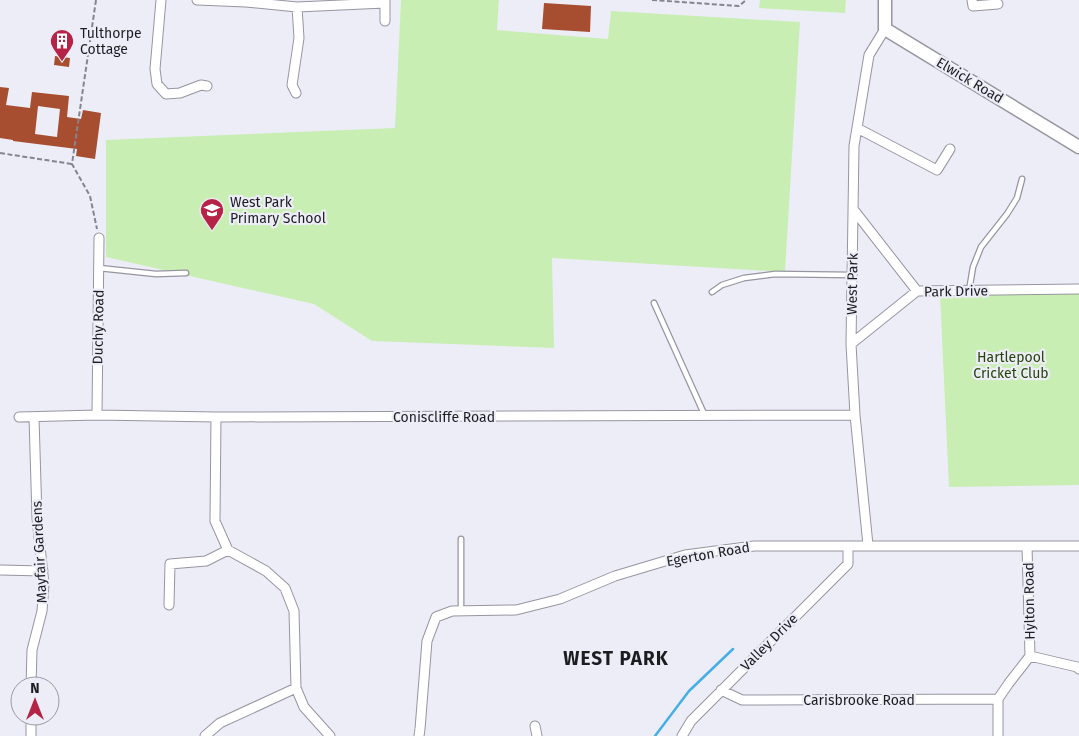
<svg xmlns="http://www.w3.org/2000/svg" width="1079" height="736" font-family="'Fira Sans',sans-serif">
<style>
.green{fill:#c9eeb3}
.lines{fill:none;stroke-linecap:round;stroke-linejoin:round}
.stream{stroke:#45afe6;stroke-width:2.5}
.building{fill:#a64e2f;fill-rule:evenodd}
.lane-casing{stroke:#9695a0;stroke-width:7}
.street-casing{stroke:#9695a0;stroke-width:11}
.secondary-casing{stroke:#9695a0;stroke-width:15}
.path{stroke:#85858d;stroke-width:2;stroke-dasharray:5 2.5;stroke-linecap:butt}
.lane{stroke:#fff;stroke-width:4.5}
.street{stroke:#fff;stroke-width:9}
.secondary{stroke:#fff;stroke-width:12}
.labels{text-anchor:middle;stroke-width:4.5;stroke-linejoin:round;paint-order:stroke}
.poi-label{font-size:14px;fill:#1d1d21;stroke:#ededf8;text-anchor:start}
.street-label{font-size:14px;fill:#1d1d21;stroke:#ededf8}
.park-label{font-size:14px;fill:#254408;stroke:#ededf8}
.district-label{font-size:19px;font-weight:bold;letter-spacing:1px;fill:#1d1d21;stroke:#ededf8}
</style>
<rect width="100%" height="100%" fill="#ededf8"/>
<!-- green -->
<path class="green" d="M 401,0 L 499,0 L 497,30 L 608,39 L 611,11 L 800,22 L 785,272 L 552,258 L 554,348 L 372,341 L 314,304 L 106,257 L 106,140 L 395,128 Z
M 760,0 L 846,0 L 845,13 L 759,8 Z
M 1079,293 L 1079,485 L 949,487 L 940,295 Z"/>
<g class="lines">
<!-- stream -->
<path class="stream" d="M 655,736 L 689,691 L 733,649"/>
</g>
<!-- building -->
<path class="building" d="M 544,3 L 591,6 L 590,32 L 542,29 Z
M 55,56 L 70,58 L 69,67 L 54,65 Z
M 0,87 L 9,88 L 6,105 L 30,108 L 32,92 L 69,96 L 67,117 L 81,119 L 83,110 L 101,113 L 95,159 L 76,156 L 77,149 L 13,141 L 13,140 L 0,138 ZM 38,106 L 60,109 L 57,137 L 35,134 Z"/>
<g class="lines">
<!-- lane casing -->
<g class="lane-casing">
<path id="lane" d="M 99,268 L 156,274 L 186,273
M 969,291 L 973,267 L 981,247 L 1007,214 L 1017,198 L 1022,179
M 712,292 L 722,285 L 744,278 L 775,274 L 852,275
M 654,303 L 705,416
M 461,539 L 461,611"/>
</g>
<!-- street casing -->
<g class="street-casing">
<path id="street" d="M 161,0 L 155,69 L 157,84 L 166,94 L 180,93 L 201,85 L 207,86
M 197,0 L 246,2 L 297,7 L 385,3
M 972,0 L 973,6 L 998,4
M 385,21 L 385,0
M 296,93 L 292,85 L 299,38 L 297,7
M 857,128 L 937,170 L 950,149
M 853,209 L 917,291
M 851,344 L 917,291 L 1079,289
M 97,415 L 99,238
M 19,417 L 97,415 L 216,417 L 855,415
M 216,417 L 215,521 L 228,550 L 266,571 L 285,588 L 294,611 L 296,688 L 304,707 L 330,736
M 868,545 L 855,415 L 851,344 L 854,146 L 869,55 L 885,29
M 0,570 L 43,571
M 169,605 L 170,564 L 206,561 L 228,550
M 1030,656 L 1077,667 L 1079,669
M 31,686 L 32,650 L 42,611 L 44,584 L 37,518 L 34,417
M 721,690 L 742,700 L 998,699
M 31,716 L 31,736
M 535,726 L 537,736
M 205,736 L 220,723 L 296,688
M 419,736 L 420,729 L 427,641 L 436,617 L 452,611 L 516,610 L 560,599 L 615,576 L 685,555 L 754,546 L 1079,546
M 682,736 L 691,721 L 848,564 L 848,546
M 998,736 L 998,699 L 1009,683 L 1030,656 L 1027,546"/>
</g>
<!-- secondary casing -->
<g class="secondary-casing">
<path id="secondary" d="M 885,0 L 885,29 L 1079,147"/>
</g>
<!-- path -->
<path class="path" d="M 96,0 L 72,164 L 90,196 L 97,229
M 652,0 L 739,6 L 746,0
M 0,153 L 72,164"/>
<!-- lane -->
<use href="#lane" class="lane"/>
<!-- street -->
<use href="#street" class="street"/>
<!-- secondary -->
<use href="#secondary" class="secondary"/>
</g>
<!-- icons -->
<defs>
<g id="building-pin" transform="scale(1.25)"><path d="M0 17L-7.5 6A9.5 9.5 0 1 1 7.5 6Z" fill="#b52346" stroke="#ededf8"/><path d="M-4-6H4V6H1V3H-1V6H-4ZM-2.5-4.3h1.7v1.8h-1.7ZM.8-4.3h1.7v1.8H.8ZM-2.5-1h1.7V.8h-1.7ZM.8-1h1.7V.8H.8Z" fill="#fff"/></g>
<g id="school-pin" transform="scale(1.25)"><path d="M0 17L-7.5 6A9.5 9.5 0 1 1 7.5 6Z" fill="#b52346" stroke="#ededf8"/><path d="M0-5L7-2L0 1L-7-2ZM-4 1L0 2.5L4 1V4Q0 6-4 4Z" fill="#fff"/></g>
</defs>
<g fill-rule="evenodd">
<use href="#building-pin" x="62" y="41"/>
<use href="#school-pin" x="212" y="210"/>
</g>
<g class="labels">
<!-- poi labels -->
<g class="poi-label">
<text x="80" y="38">Tulthorpe<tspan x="80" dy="16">Cottage</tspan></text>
<text x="230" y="207">West Park<tspan x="230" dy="16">Primary School</tspan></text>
</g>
<!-- street labels -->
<g class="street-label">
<text transform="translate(970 80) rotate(31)" y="5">Elwick Road</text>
<text transform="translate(852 284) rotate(-89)" y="5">West Park</text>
<text transform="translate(956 291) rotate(-1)" y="5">Park Drive</text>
<text transform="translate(98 327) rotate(-89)" y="5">Duchy Road</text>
<text x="444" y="422">Coniscliffe Road</text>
<text transform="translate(39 552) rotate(-93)" y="5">Mayfair Gardens</text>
<text transform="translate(708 554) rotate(-10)" y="5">Egerton Road</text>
<text transform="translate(1029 601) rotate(-91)" y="5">Hylton Road</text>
<text transform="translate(769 642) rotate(-45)" y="5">Valley Drive</text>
<text x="859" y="705">Carisbrooke Road</text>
</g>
<!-- park labels -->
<g class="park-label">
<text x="1011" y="362">Hartlepool<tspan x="1011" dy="16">Cricket Club</tspan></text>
</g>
<!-- district labels -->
<g class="district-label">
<text x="616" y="665">WEST PARK</text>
</g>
</g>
<!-- north arrow -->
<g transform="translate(35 701)"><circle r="24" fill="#ededf8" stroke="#9a9aa2"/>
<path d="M0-4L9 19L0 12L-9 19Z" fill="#b52346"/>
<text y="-8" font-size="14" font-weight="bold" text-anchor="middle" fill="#1d1d21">N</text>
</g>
</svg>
